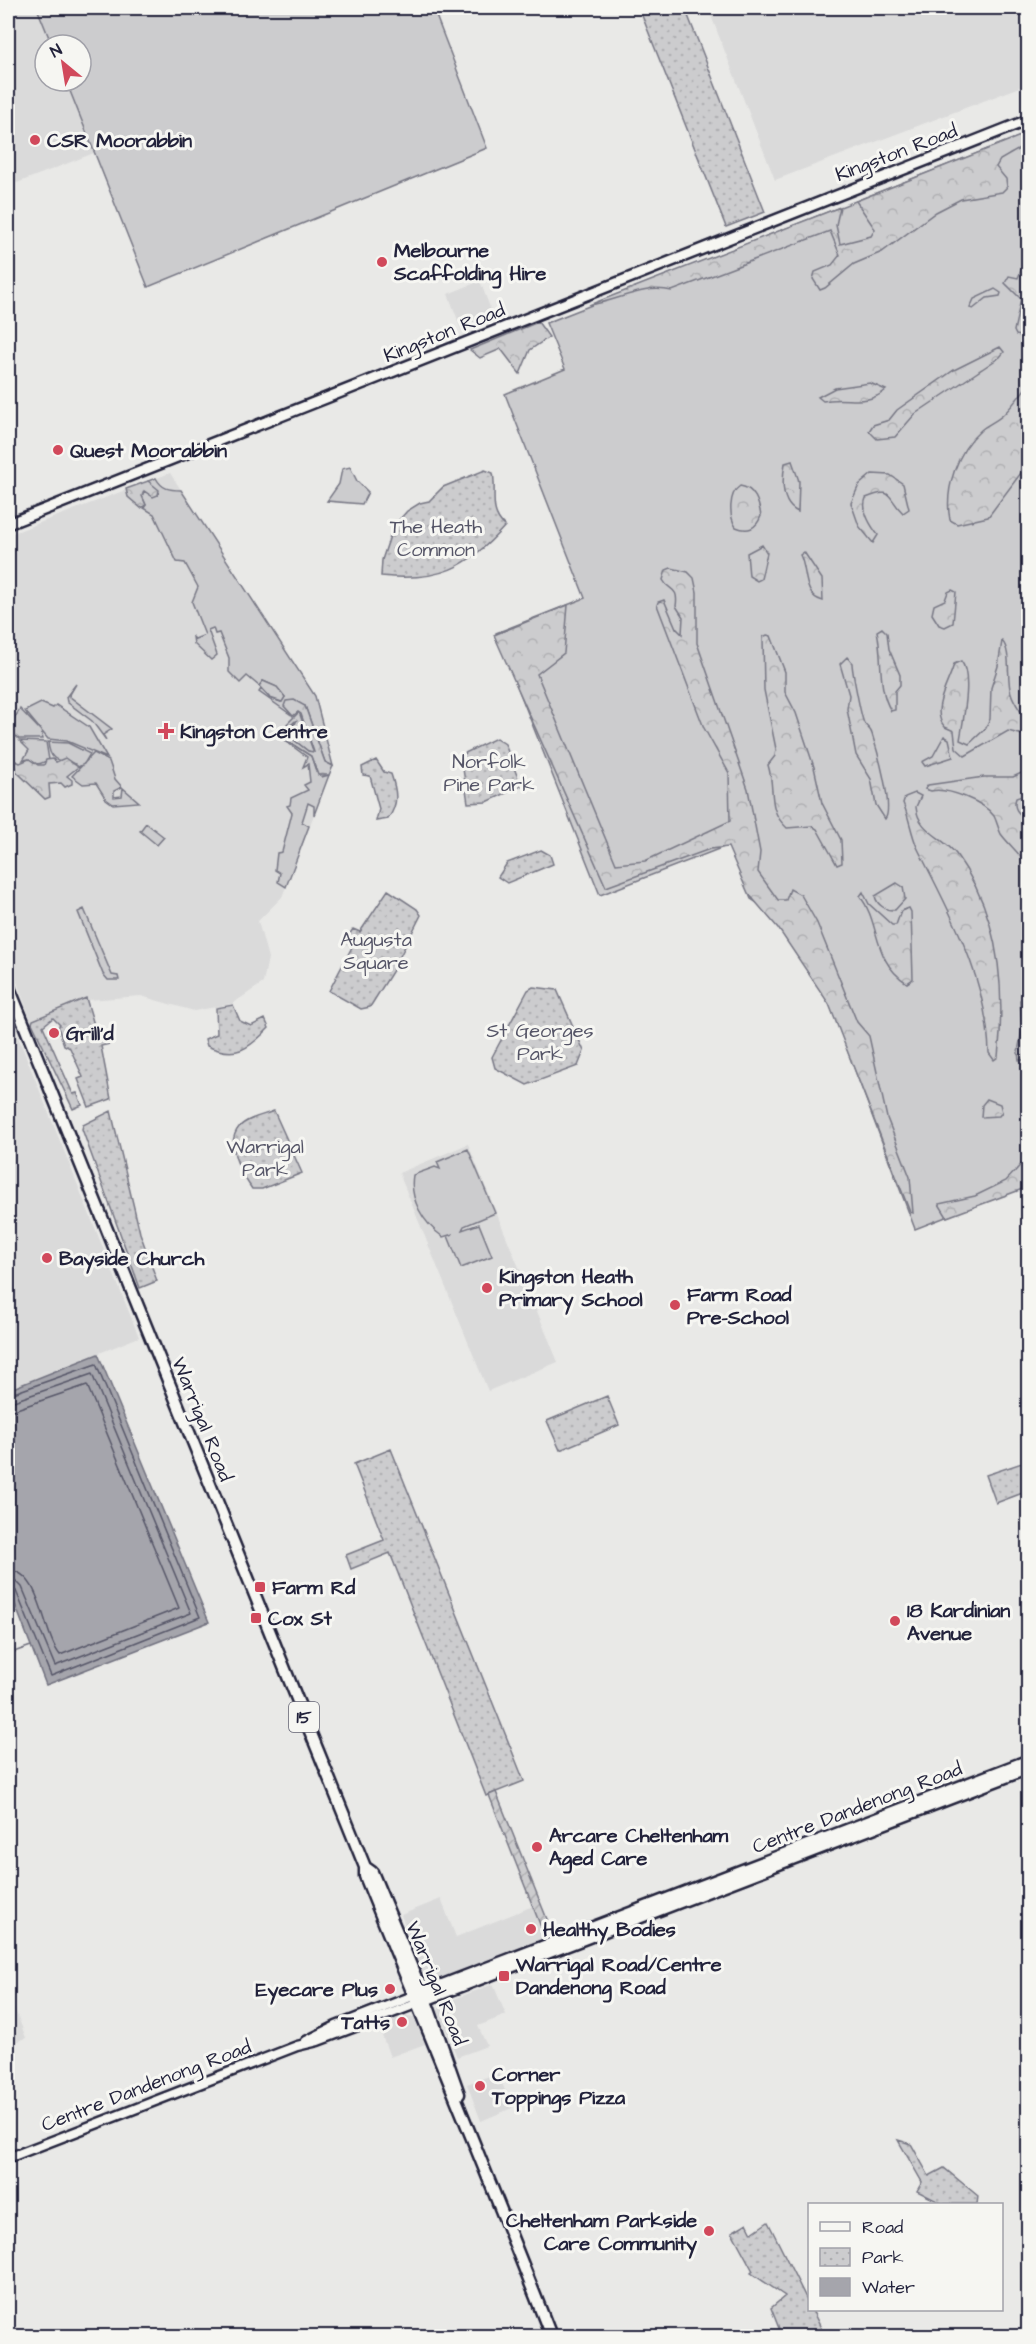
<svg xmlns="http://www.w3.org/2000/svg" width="1036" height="2344" font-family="'Architects Daughter',sans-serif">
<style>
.built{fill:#dadada}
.grass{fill:#ccccce;stroke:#777784;stroke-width:1.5}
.forest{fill:url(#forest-crowns);stroke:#777784;stroke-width:1.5}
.park{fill:url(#park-dots);stroke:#777784;stroke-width:1.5}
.garden{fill:url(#garden-furrows);stroke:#777784;stroke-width:1.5}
.water{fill:#a5a5ac;stroke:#71717f;stroke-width:1.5}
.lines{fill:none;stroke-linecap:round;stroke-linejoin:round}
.shore{stroke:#565668;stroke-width:1.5}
.stream{stroke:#71717f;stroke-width:1.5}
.secondary-casing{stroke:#22223b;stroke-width:13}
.primary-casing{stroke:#22223b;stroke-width:14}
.highway-casing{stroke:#22223b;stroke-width:15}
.secondary{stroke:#f6f6f2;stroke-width:8}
.primary{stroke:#f6f6f2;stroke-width:9}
.highway{stroke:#f6f6f2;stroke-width:10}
.poi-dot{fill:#d1495b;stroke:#f6f6f2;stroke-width:2}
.labels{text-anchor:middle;stroke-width:6;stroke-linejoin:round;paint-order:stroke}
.shield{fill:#f6f6f2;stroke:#626272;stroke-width:1.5}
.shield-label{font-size:18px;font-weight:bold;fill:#22223b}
.poi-label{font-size:20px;font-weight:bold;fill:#22223b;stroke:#f6f6f2;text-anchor:start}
.street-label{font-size:20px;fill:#22223b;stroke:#f6f6f2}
.park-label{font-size:20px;fill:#555567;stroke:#f6f6f2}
</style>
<defs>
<pattern id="forest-crowns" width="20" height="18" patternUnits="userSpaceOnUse" patternTransform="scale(1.5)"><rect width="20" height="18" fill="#ccccce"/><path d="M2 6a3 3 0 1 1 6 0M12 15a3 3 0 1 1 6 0" fill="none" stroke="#afafb2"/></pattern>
<pattern id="park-dots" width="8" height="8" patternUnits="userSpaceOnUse" patternTransform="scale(1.5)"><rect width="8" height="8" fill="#ccccce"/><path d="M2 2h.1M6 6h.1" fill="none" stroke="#afafb2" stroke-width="1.8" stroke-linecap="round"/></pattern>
<pattern id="garden-furrows" width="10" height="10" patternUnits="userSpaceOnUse" patternTransform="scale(1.5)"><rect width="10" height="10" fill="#ccccce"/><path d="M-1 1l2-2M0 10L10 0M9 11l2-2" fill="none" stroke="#afafb2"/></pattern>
</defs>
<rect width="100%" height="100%" fill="#e9e9e7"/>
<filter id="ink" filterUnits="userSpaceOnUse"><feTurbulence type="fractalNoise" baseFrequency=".0167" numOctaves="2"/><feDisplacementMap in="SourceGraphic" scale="12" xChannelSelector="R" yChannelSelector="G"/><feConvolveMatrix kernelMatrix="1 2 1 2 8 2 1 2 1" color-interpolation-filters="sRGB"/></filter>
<g filter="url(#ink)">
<!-- built -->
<path class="built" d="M 8,8 L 37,8 L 52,45 L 45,45 L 45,81 L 66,81 L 94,153 L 17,183 L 8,178 Z
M 708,8 L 1028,8 L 1028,84 L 775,180 Z
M 480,281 L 494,318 L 462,331 L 448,294 Z
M 170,473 L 315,696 L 333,766 L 282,897 L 258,921 L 268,958 L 263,983 L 232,1004 L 194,1011 L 141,996 L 88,1000 L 32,1023 L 8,958 L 8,535 Z
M 8,1012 L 139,1337 L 8,1390 Z
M 468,1144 L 558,1362 L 488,1391 L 399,1173 Z
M 441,1899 L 456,1937 L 533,1906 L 546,1940 L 432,1981 L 425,1978 L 401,1915 Z
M 493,1984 L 506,2015 L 478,2026 L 487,2046 L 457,2057 L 438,2011 L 441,2004 Z
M 8,1991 L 26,2038 L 8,2045 Z
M 405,2015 L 414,2017 L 425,2044 L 390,2057 L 378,2025 Z
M 498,2073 L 512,2108 L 481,2121 L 467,2084 Z"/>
<!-- grass -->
<path class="grass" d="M 37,8 L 433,8 L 487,148 L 148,287 L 66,81 L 81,81 L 81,45 L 52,45 Z
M 1028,133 L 1028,1185 L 915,1229 L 831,1007 L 774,914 L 751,899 L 729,845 L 600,895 L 496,633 L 585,598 L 505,394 L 565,369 L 546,323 Z
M 350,467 L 357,481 L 368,492 L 362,504 L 327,501 L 339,484 L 342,469 Z
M 156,478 C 162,489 169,490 181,490 L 315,696 L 333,766 L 325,762 L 305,706 L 289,710 L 290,714 L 259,692 L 261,689 L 270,698 L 281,702 L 285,697 L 277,687 L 263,681 L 259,686 L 247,676 L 240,683 L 229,672 L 229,658 L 219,633 L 215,634 L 213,628 L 208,630 L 217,655 L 211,660 L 194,644 L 193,637 L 195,639 L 205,635 L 192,602 L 198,587 L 185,563 L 177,562 L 154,514 L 144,508 L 146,505 L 142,496 L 144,491 L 149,492 L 151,485 L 148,481 Z
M 76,684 L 69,696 L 112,729 L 103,735 L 106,740 L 92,721 L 67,702 L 66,697 Z
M 41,703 L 53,708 L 56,705 L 89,727 L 107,758 L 67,741 L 48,739 L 25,711 Z
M 20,709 L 41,731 L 43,739 L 19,739 L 8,729 Z
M 299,712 L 314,753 L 308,751 L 289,736 L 295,721 L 290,726 L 287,724 Z
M 285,734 L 286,740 L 311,756 L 316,771 L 322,777 L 329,775 L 314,815 L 314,806 L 308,803 L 302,822 L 309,826 L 286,887 L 278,882 L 280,873 L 275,870 L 277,853 L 282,852 L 292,813 L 287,806 L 290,805 L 291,798 L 308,790 L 304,785 L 310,782 L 308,764 L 303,767 L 307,757 L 284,740 L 282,738 Z
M 20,741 L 46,742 L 49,760 C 40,762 40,768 29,759 L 23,760 L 29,750 Z
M 48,742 L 68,743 L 90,754 L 84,764 L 78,767 L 75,764 C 57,760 50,762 48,742 Z
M 94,753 L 109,761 L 115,779 L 122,787 L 114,791 L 114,797 L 122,796 L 123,788 L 139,802 L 113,804 L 106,799 L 96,783 L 83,784 L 72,776 Z
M 146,823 L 164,837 L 157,845 L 140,831 Z
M 84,909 L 112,975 L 118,976 L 119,980 L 108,980 L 103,974 L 78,912 Z
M 468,1149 L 495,1213 L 464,1226 L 462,1230 L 479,1224 L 492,1256 L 461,1268 L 448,1236 L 453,1234 L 443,1237 C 423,1223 409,1199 413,1175 L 435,1167 L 440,1169 L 437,1162 Z"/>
<!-- forest -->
<path class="forest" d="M 1028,133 L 1028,144 L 1000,160 L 996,167 L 1006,179 L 1007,187 L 1002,192 L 961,199 L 936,212 L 882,252 L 854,264 L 825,288 L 820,290 L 813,279 L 815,272 L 832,265 L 840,255 L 830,231 L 672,291 C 642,284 619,301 589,305 L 840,207 L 836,225 L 840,244 L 871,236 L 875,229 L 856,201 Z
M 1022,268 L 1028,268 L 1028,325 L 1021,336 L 1016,335 L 1014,331 L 1021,299 L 1005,283 L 1009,276 L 1018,278 Z
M 995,289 L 1001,293 L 1000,296 L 987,298 L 973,309 L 970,308 L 974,299 Z
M 538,322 L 549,337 L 530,350 L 520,374 L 501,349 L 480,358 L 470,350 Z
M 1000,347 L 1004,352 L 1000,357 L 915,414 L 895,437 L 877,439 L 869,431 L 873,425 L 889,420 L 897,410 L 954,370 Z
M 870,383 L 886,390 C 865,408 846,395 823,401 L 818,397 L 835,388 Z
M 1028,385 L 1028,445 L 1021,473 L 988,517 L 957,524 L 950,520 C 944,489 957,451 981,430 C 988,424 997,421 1004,414 C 1013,405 1021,394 1028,385 Z
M 792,461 L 799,481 L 798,512 C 780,504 782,480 785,463 Z
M 872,474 L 890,475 L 903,484 L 909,509 L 903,513 C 887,498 894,486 866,498 C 861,510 871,526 878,535 L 873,543 L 859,526 L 851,503 L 859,485 Z
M 148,481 L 159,490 L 158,495 L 153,497 L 144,491 L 142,496 L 146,505 L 141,508 L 128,497 L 126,489 Z
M 740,486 C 755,488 759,503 761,516 C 756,529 748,532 736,527 C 729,517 728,494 740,486 Z
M 762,545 L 767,553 L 761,579 L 757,581 L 749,576 L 747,553 Z
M 804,552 L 822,579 L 823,601 C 802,596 808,570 800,555 Z
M 671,568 L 688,572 L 694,578 L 697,592 L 697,643 L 748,789 L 760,852 L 758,872 L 778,900 L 786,900 L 790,889 L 801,895 L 817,923 L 857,1022 L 869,1036 L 887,1118 L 910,1177 L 913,1213 L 910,1212 L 829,1004 L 778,928 L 748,893 L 728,847 L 710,849 L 606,887 L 494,635 L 568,605 L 564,653 L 537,674 L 616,864 L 645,861 L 730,821 L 729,773 L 704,728 L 657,605 L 658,602 L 664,600 L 676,628 L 682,634 L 683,617 L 676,606 C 679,586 669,592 663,580 L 666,570 Z
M 952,590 L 956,592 L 953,623 L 945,627 L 939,625 L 932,614 L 934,605 L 945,600 L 948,592 Z
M 882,628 L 887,633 L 889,649 L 900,675 L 900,685 L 895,691 L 895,710 L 891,711 C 877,688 883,657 877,631 Z
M 767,635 L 771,636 L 785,672 L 785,692 L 796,713 L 814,767 L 822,803 L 841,840 L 842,863 L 837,865 L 817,829 L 812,826 L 787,828 C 766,809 776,790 768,765 L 775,756 L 776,749 L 764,690 L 763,637 Z
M 1002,641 C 1012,651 1006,679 1011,693 C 1015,707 1029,718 1028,733 L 1023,735 L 1008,731 L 965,756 L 956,748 L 954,731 L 945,727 C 929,711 950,681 954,664 L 961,661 C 973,675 963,721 960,740 L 969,744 L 986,728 L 990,719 L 991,688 L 998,666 Z
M 847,657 L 852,663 C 852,670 861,717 864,723 C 866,727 871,729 872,734 C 877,749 894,808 885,819 L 876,805 L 871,779 L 856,755 L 847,709 L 849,695 L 840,664 Z
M 263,681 L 277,687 L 285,697 L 282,702 L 270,698 L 259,686 Z
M 294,700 L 305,706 L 325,762 L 333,766 L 329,775 L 318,775 L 311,756 L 286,740 L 285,733 L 297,720 L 289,736 L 308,751 L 314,752 L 301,714 L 298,712 L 293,716 L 284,706 L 286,701 Z
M 944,736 L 949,739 L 953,757 L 925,766 L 922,762 L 933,756 Z
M 65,758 L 78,767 L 67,776 L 72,780 L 72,784 L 65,787 L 61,783 L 49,784 L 50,797 L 45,799 L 16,771 L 14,764 L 16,761 L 20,763 L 29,759 L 38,765 L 44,765 L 46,760 L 53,759 L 56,762 Z
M 1028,770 L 1028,794 L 1016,798 C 1012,810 1020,814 1028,821 L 1028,867 C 1021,854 1009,845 1001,834 C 998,828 997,822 994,816 C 984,802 947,787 931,791 L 925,789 L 928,785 L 984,777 L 1013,777 Z
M 915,793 L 921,796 L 916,807 C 918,831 942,836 956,854 C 999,913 1006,986 998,1057 L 994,1060 L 989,1053 C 987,976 950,914 917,847 C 911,833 909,817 903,803 L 905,797 Z
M 897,883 L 903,887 L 905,899 L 895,910 C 886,911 877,905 875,896 Z
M 863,892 L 869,904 L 892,925 L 896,925 L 901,911 L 909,908 L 911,912 L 913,979 L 907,983 C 872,961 881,924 860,896 Z
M 1028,997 L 1028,1060 L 1019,1060 L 1018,1052 L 1022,1030 L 1020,1000 Z
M 987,1099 L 1000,1104 L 1002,1112 L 999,1116 L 981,1117 L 982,1105 Z
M 1028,1157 L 1028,1187 L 947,1217 L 939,1204 L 975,1196 L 1006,1181 Z"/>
<!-- park -->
<path class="park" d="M 639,8 L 685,8 L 765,212 L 726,227 Z
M 485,470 L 493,473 C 497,492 488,512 505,526 C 467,569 438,582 381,576 L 382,560 L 393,527 L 407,511 L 420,503 L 429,501 L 443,487 Z
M 496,738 L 505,744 L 521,786 L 487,802 L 468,803 L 461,755 Z
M 376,760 L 384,772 L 391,774 C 397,792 399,803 388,819 L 376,821 L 379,809 L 370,776 L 363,775 L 362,767 Z
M 541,850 L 550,855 L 553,864 L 507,883 L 498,877 L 507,863 Z
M 388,890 L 417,909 L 421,915 L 392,972 L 370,1007 L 361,1009 L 329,991 L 352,947 L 345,941 L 353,929 L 360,932 Z
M 533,987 L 557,990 L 584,1051 L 578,1066 L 527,1085 L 495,1068 L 492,1057 L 528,990 Z
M 86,998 L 97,1035 L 111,1037 L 110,1044 L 101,1046 L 111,1099 L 89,1107 L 78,1079 L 83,1077 L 70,1048 L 64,1045 L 58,1027 L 60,1025 L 53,1018 L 43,1026 L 73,1094 L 77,1093 L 82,1105 L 73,1109 L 32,1023 L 33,1020 Z
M 233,1005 L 240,1021 L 251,1026 L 265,1019 L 269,1028 C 249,1049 236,1059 207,1046 L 205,1039 L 217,1034 L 216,1008 Z
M 111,1111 L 140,1233 L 157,1281 L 140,1288 L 82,1129 L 83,1125 Z
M 274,1111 L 302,1173 L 262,1189 L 252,1189 C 241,1173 224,1145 239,1127 C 247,1118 264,1115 274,1111 Z
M 607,1396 L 619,1425 L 560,1450 L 547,1421 Z
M 391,1449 L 524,1781 L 486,1796 L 390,1553 L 351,1569 L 346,1555 L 384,1540 L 354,1464 Z
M 1028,1461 L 1028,1491 L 996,1503 L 986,1475 Z
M 898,2140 L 911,2144 L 929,2176 L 944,2168 L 978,2196 L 977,2204 L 943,2204 L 917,2191 L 922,2182 Z
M 768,2222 L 825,2336 L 782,2336 L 771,2308 L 785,2296 L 751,2273 L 753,2271 L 732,2232 L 747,2223 L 752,2233 Z"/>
<!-- garden -->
<path class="garden" d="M 496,1792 L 551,1929 L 543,1932 L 489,1795 Z"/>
<!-- water -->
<path class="water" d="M 98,1354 L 209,1622 L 46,1685 L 8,1586 L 8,1390 Z"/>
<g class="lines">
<!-- shore -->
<path class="shore" d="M 8,1395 L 96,1364 L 200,1617 L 51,1676 L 16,1591 L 8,1587
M 8,1403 L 92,1374 L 191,1613 L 55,1666 L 22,1587 L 16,1581 L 8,1579
M 8,1412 L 87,1385 L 179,1608 L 60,1655 C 42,1633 42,1571 8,1570"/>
<!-- stream -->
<path class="stream" d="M 8,1654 L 31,1646"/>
<!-- secondary casing -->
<g class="secondary-casing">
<path id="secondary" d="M 306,2041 L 336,2026 L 413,1996
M 8,2158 L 297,2046 L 318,2041 L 416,2004"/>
</g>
<!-- primary casing -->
<g class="primary-casing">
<path id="primary" d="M 8,524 L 1028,120
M 415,1995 L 1028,1760
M 421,2002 L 1028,1769"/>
</g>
<!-- highway casing -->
<g class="highway-casing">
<path id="highway" d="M 8,985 L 365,1867 L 365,1876 C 427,2029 491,2182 551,2336
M 365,1867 L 372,1872 L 429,2009 L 459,2094"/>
</g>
<!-- secondary -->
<use href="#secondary" class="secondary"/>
<!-- primary -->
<use href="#primary" class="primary"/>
<!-- highway -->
<use href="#highway" class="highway"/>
</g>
</g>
<!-- markers -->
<g class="poi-dot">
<circle cx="35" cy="140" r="6"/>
<circle cx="382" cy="262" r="6"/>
<circle cx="58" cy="450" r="6"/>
<path d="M163 722h6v6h6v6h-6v6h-6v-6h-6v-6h6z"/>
<circle cx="54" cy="1033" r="6"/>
<circle cx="47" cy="1258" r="6"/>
<circle cx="487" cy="1288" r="6"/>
<circle cx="675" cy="1305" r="6"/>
<rect x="254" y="1581" width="12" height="12" rx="3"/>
<rect x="250" y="1612" width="12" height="12" rx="3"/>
<circle cx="895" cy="1621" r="6"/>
<circle cx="537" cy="1847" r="6"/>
<circle cx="531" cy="1929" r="6"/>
<rect x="498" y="1970" width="12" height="12" rx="3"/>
<circle cx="390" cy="1989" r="6"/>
<circle cx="402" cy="2022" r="6"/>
<circle cx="480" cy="2086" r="6"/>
<circle cx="709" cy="2231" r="6"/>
</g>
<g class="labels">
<!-- shield labels -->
<rect class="shield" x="289" y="1702" width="30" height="30" rx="4.5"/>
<g class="shield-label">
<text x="304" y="1723">15</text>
</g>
<!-- poi labels -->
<g class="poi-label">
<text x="47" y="147">CSR Moorabbin</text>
<text x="394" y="257">Melbourne<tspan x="394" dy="23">Scaffolding Hire</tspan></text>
<text x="70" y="457">Quest Moorabbin</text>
<text x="180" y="738">Kingston Centre</text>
<text x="66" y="1040">Grill'd</text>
<text x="59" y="1265">Bayside Church</text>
<text x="499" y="1283">Kingston Heath<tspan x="499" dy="23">Primary School</tspan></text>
<text x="687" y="1301">Farm Road<tspan x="687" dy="23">Pre-School</tspan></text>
<text x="272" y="1594">Farm Rd</text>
<text x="907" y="1617">18 Kardinian<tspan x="907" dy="23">Avenue</tspan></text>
<text x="268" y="1625">Cox St</text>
<text x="549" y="1842">Arcare Cheltenham<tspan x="549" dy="23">Aged Care</tspan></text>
<text x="543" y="1936">Healthy Bodies</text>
<text x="516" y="1971">Warrigal Road/Centre<tspan x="516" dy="23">Dandenong Road</tspan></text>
<text x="378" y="1996" text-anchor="end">Eyecare Plus</text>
<text x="390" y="2029" text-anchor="end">Tatts</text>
<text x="492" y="2081">Corner<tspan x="492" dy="23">Toppings Pizza</tspan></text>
<text x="697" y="2227" text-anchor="end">Cheltenham Parkside<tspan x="697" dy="23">Care Community</tspan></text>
</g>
<!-- street labels -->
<g class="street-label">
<text transform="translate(896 152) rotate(-21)" y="7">Kingston Road</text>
<text transform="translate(444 332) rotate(-22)" y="7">Kingston Road</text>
<text transform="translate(203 1419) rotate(68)" y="7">Warrigal Road</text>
<text transform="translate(857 1807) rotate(-21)" y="7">Centre Dandenong Road</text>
<text transform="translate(437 1983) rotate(68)" y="7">Warrigal Road</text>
<text transform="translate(146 2085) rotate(-21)" y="7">Centre Dandenong Road</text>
</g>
<!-- park labels -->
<g class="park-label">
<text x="436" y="533">The Heath<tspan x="436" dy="23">Common</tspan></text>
<text x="489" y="768">Norfolk<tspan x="489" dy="23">Pine Park</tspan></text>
<text x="376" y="946">Augusta<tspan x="376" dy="23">Square</tspan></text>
<text x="540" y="1037">St Georges<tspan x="540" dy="23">Park</tspan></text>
<text x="265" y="1153">Warrigal<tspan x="265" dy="23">Park</tspan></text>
</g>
</g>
<!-- margin -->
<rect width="1036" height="2344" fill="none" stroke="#f6f6f2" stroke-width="30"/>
<rect x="15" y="15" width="1006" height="2314" fill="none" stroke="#22223b" stroke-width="2" filter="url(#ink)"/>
<!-- legend -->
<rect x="808" y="2203" width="195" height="108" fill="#f6f6f2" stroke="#a1a1a9" stroke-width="1.5"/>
<rect x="820" y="2222" width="30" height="9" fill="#f6f6f2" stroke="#a1a1a9" stroke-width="1.5"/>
<text x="862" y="2233" font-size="18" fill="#22223b">Road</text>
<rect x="820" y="2248" width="30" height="18" fill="url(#park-dots)" stroke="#a1a1a9" stroke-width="1.5"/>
<text x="862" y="2263" font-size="18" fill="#22223b">Park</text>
<rect x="820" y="2278" width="30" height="18" fill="#a5a5ac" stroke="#a1a1a9" stroke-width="1.5"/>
<text x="862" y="2293" font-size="18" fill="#22223b">Water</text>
<!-- north arrow -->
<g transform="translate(63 63) rotate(330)"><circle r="28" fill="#f6f6f2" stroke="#a1a1a9" stroke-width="1.5"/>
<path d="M0-4.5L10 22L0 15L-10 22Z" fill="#d1495b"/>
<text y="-9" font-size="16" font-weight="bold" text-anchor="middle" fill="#22223b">N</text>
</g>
</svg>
